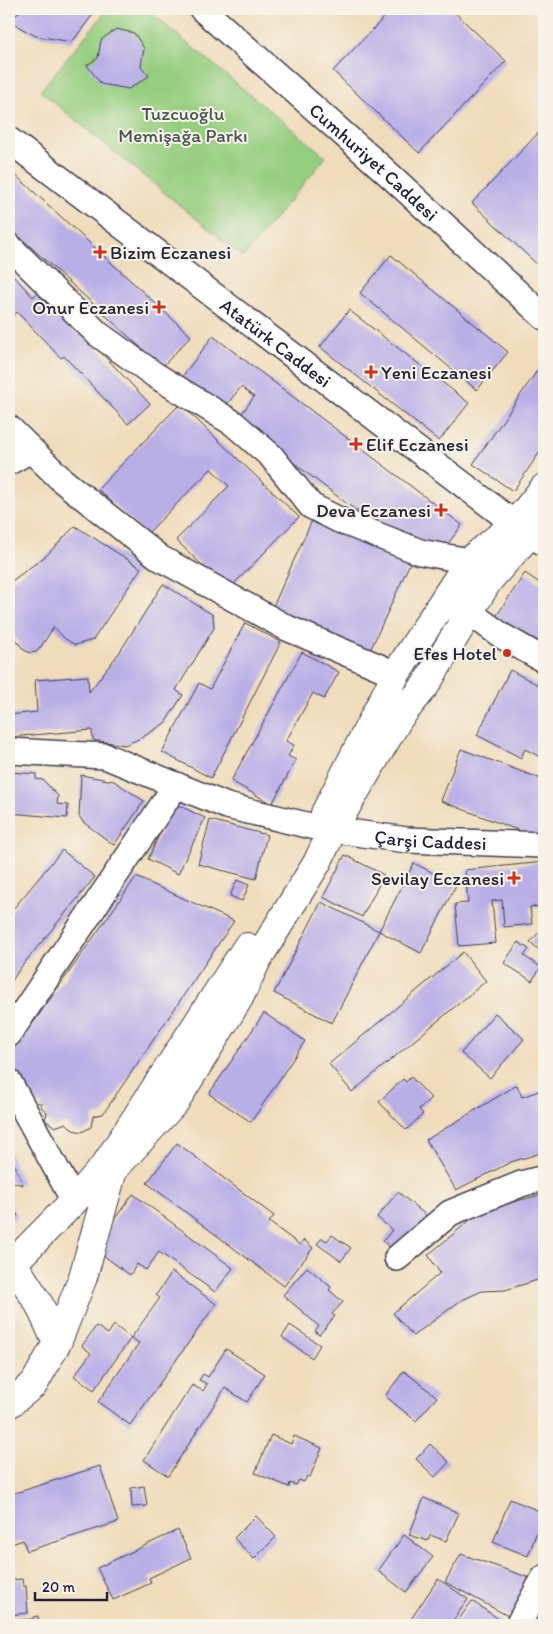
<svg xmlns="http://www.w3.org/2000/svg" width="553" height="1634" font-family="Itim,sans-serif">
<style>
.green{fill:#96ce80;stroke:#5c785e}
.building{fill:#b9afe7}
.lines{fill:none;stroke-linecap:round;stroke-linejoin:round}
.minor-casing{stroke:#413e4e;stroke-width:28}
.major-casing{stroke:#413e4e;stroke-width:30}
.minor{stroke:#fff;stroke-width:25}
.major{stroke:#fff;stroke-width:28}
.poi-dot{fill:#c8321e;stroke:#f7f3e8;stroke-width:2}
.labels{text-anchor:middle;stroke-width:4;stroke-linejoin:round;paint-order:stroke}
.park-label{font-size:19px;fill:#455650;stroke:#f7f3e8}
.street-label{font-size:19px;fill:#22223b;stroke:#f7f3e8}
.poi-label{font-size:19px;fill:#22223b;stroke:#f7f3e8;text-anchor:end}
</style>
<rect width="100%" height="100%" fill="#f7f3e8"/>
<filter id="ink" filterUnits="userSpaceOnUse"><feTurbulence type="fractalNoise" baseFrequency=".02" numOctaves="2"/><feDisplacementMap in="SourceGraphic" scale="10" xChannelSelector="R" yChannelSelector="G"/><feConvolveMatrix kernelMatrix="1 2 1 2 8 2 1 2 1" color-interpolation-filters="sRGB"/></filter>
<filter id="wash" filterUnits="userSpaceOnUse"><feTurbulence type="fractalNoise" baseFrequency=".0096" numOctaves="4" result="noise"/><feDisplacementMap in="SourceGraphic" scale="20" xChannelSelector="R" yChannelSelector="G"/><feGaussianBlur stdDeviation="1.12" result="paint"/><feColorMatrix in="noise" values="0 0 0 0 0 0 0 0 0 0 0 0 0 0 0 0 0 1.4 0 .05"/><feComposite in="paint" operator="in"/></filter>
<g filter="url(#wash)">
<rect width="100%" height="100%" fill="#f0dcbb"/>
<!-- green -->
<path class="green" d="M 108,9 L 146,9 L 326,157 L 243,257 L 40,91 Z"/>
<g id="blocks">
<!-- building -->
<path class="building" d="M 22,9 L 97,9 L 72,42 L 36,36 L 19,27 L 11,20 Z
M 392,9 L 451,9 L 506,61 L 419,153 L 333,71 Z
M 116,29 L 134,33 L 144,48 L 141,66 L 149,76 L 129,89 L 101,84 L 87,65 L 98,58 L 101,40 Z
M 544,127 L 544,271 L 472,203 Z
M 9,169 L 191,336 L 162,367 L 9,227 Z
M 391,255 L 508,352 L 477,390 L 360,293 Z
M 9,271 L 33,297 L 37,293 L 56,314 L 61,310 L 150,404 L 128,424 L 64,356 L 61,358 L 17,312 L 9,320 Z
M 349,310 L 469,403 L 439,441 L 320,347 Z
M 213,336 L 462,525 L 447,545 L 415,540 L 354,509 L 260,437 L 239,417 L 254,397 L 241,387 L 223,409 L 181,378 Z
M 539,368 L 544,372 L 544,446 L 513,491 L 473,464 Z
M 180,404 L 299,517 L 228,590 L 176,540 L 229,486 L 211,469 L 146,535 L 98,489 Z
M 313,518 L 391,554 L 398,555 L 410,563 L 368,655 L 271,611 Z
M 75,526 L 141,568 L 93,640 L 75,645 L 64,638 L 54,627 L 40,648 L 36,652 L 30,653 L 24,650 L 9,630 L 9,583 L 47,555 Z
M 525,573 L 544,586 L 544,650 L 495,618 Z
M 163,584 L 213,615 L 214,628 L 176,690 L 183,695 L 165,723 L 143,737 L 125,745 L 93,740 L 92,730 L 9,737 L 9,715 L 37,712 L 35,680 L 88,676 L 89,692 L 119,653 Z
M 245,623 L 281,642 L 211,778 L 162,752 L 199,683 L 210,689 Z
M 302,652 L 339,672 L 324,699 L 313,693 L 286,741 L 294,745 L 288,756 L 296,760 L 272,804 L 231,781 Z
M 510,670 L 544,688 L 544,759 L 525,749 L 521,758 L 477,735 Z
M 9,675 L 15,683 L 9,689 Z
M 461,749 L 544,780 L 544,840 L 441,801 Z
M 9,772 L 36,774 L 36,779 L 43,780 L 58,796 L 57,804 L 68,805 L 67,818 L 9,813 Z
M 81,775 L 114,781 L 144,801 L 114,845 L 83,822 L 79,816 Z
M 174,803 L 205,818 L 178,874 L 148,859 Z
M 210,820 L 267,835 L 256,879 L 198,864 Z
M 62,850 L 95,877 L 21,967 L 9,985 L 9,914 Z
M 345,855 L 384,875 L 362,917 L 323,897 Z
M 544,862 L 544,906 L 530,907 L 532,924 L 504,927 L 502,900 L 492,901 L 496,943 L 459,946 L 455,904 L 468,903 L 465,870 Z
M 414,863 L 456,885 L 421,953 L 379,931 L 332,1023 L 274,993 L 321,902 L 379,931 Z
M 136,877 L 234,921 L 103,1114 L 93,1116 L 91,1127 L 82,1132 L 73,1130 L 66,1123 L 55,1127 L 45,1120 L 47,1112 L 41,1107 L 42,1104 L 27,1099 L 9,1053 L 36,1019 Z
M 237,880 L 249,885 L 242,901 L 230,896 Z
M 544,927 L 544,954 L 530,942 Z
M 518,942 L 529,949 L 524,956 L 541,967 L 532,981 L 504,963 Z
M 463,952 L 486,981 L 352,1092 L 329,1064 Z
M 264,1013 L 305,1041 L 251,1122 L 209,1094 Z
M 495,1013 L 524,1039 L 490,1078 L 461,1053 Z
M 411,1077 L 431,1098 L 419,1109 L 423,1114 L 406,1130 L 379,1102 L 403,1079 L 406,1082 Z
M 517,1085 L 522,1097 L 544,1089 L 544,1152 L 511,1162 L 456,1190 L 426,1140 Z
M 177,1143 L 274,1216 L 269,1222 L 300,1245 L 304,1240 L 313,1248 L 284,1286 L 147,1183 Z
M 9,1151 L 23,1185 L 9,1181 Z
M 398,1192 L 428,1217 L 397,1254 L 383,1241 L 392,1230 L 377,1217 Z
M 133,1194 L 233,1268 L 215,1292 L 159,1252 L 146,1270 L 137,1264 L 130,1275 L 93,1248 Z
M 544,1194 L 544,1278 L 505,1290 L 482,1291 L 460,1301 L 413,1336 L 393,1313 L 440,1273 L 428,1255 L 482,1210 Z
M 9,1206 L 18,1215 L 9,1225 Z
M 332,1235 L 351,1248 L 341,1261 L 317,1244 L 322,1238 L 327,1241 Z
M 307,1267 L 331,1287 L 329,1290 L 343,1302 L 332,1314 L 335,1316 L 319,1335 L 315,1331 L 319,1326 L 283,1295 Z
M 172,1272 L 216,1304 L 130,1425 L 98,1402 L 139,1343 L 131,1338 L 94,1390 L 74,1376 L 91,1353 L 82,1346 L 96,1326 L 108,1334 L 114,1325 L 131,1338 L 160,1298 L 156,1295 Z
M 290,1325 L 320,1345 L 312,1358 L 282,1337 Z
M 226,1349 L 265,1374 L 247,1402 L 225,1388 L 168,1476 L 144,1460 L 192,1385 L 203,1391 L 207,1384 L 199,1380 L 203,1374 L 208,1377 Z
M 404,1371 L 437,1397 L 416,1421 L 385,1396 Z
M 271,1435 L 291,1444 L 294,1436 L 322,1448 L 310,1477 L 307,1476 L 304,1482 L 299,1480 L 296,1485 L 290,1483 L 289,1487 L 255,1473 Z
M 430,1444 L 449,1462 L 435,1477 L 416,1459 Z
M 100,1466 L 118,1522 L 27,1551 L 23,1540 L 9,1545 L 9,1495 Z
M 144,1486 L 147,1506 L 132,1507 L 131,1488 Z
M 424,1498 L 459,1513 L 446,1541 L 430,1535 L 428,1541 L 409,1535 Z
M 510,1499 L 544,1513 L 528,1556 L 493,1542 Z
M 256,1516 L 276,1537 L 254,1559 L 234,1538 Z
M 178,1530 L 191,1558 L 149,1578 L 151,1583 L 113,1600 L 97,1568 Z
M 404,1535 L 433,1557 L 406,1592 L 378,1571 Z
M 461,1554 L 530,1578 L 510,1617 L 445,1582 Z
M 22,1579 L 23,1586 L 26,1586 L 28,1613 L 9,1615 L 9,1580 Z
M 438,1579 L 468,1599 L 450,1625 L 407,1625 Z
M 472,1601 L 503,1622 L 501,1625 L 455,1625 Z
M 38,1616 L 39,1625 L 9,1625 L 9,1621 L 33,1619 L 33,1617 Z"/>
</g>
</g>
<g filter="url(#ink)">
<use href="#blocks" fill-opacity="0" stroke="#413e4e" stroke-width="1"/>
<g class="lines">
<!-- minor casing -->
<g class="minor-casing">
<g id="minor">
<path id="s1" d="M 202,9 L 383,169 L 544,317"/>
<path id="s2" d="M 9,140 L 515,524 L 544,543"/>
<path d="M 9,246 L 98,334 L 155,375 L 233,423 L 271,456 L 311,506 L 339,520 L 420,552 L 469,561"/>
<path d="M 9,428 L 63,481 L 160,558 L 287,628 L 396,674"/>
<path d="M 9,462 L 31,450"/>
<path d="M 450,605 L 469,612 L 502,636 L 544,660"/>
<path id="s3" d="M 9,751 L 105,756 L 227,806 L 319,828 L 407,840 L 544,845"/>
<path d="M 9,1034 L 176,785"/>
<path d="M 9,1082 L 74,1201"/>
<path d="M 397,1258 L 450,1213 L 521,1184 L 544,1178"/>
<path d="M 518,1625 L 544,1578"/>
</g>
</g>
<!-- major casing -->
<g class="major-casing">
<path id="major" d="M 325,813 L 396,674 L 469,561 L 515,524 L 544,488
M 9,1263 L 13,1263 L 39,1304 L 57,1343
M 13,1263 L 74,1201 L 106,1164 L 247,947
M 9,1404 L 34,1384 L 57,1343 L 83,1277 L 113,1170 L 175,1102 L 239,998 L 257,960 L 317,863 L 333,829 L 399,718 L 425,686 L 488,581 L 544,518"/>
</g>
<!-- minor -->
<use href="#minor" class="minor"/>
<!-- major -->
<use href="#major" class="major"/>
</g>
</g>
<!-- markers -->
<g class="poi-dot">
<path d="M97.5 244.5h5v5h5v5h-5v5h-5v-5h-5v-5h5z"/>
<path d="M156.5 299.5h5v5h5v5h-5v5h-5v-5h-5v-5h5z"/>
<path d="M368.5 364.5h5v5h5v5h-5v5h-5v-5h-5v-5h5z"/>
<path d="M353.5 436.5h5v5h5v5h-5v5h-5v-5h-5v-5h5z"/>
<path d="M438.5 502.5h5v5h5v5h-5v5h-5v-5h-5v-5h5z"/>
<circle cx="507" cy="653" r="5"/>
<path d="M511.5 870.5h5v5h5v5h-5v5h-5v-5h-5v-5h5z"/>
</g>
<g class="labels">
<!-- park labels -->
<g class="park-label">
<text x="183" y="120">Tuzcuoğlu<tspan x="183" dy="22">Memişağa Parkı</tspan></text>
</g>
<!-- street labels -->
<g class="street-label">
<text dy="7" stroke="none"><textPath href="#s1" startOffset="230">Cumhuriyet Caddesi</textPath></text>
<text dy="7" stroke="none"><textPath href="#s2" startOffset="335">Atatürk Caddesi</textPath></text>
<text dy="7" stroke="none"><textPath href="#s3" startOffset="435">Çarşi Caddesi</textPath></text>
</g>
<!-- poi labels -->
<g class="poi-label">
<text x="110" y="259" text-anchor="start">Bizim Eczanesi</text>
<text x="149" y="314">Onur Eczanesi</text>
<text x="381" y="379" text-anchor="start">Yeni Eczanesi</text>
<text x="366" y="451" text-anchor="start">Elif Eczanesi</text>
<text x="431" y="517">Deva Eczanesi</text>
<text x="497" y="660">Efes Hotel</text>
<text x="504" y="885">Sevilay Eczanesi</text>
</g>
</g>
<!-- margin -->
<rect width="553" height="1634" fill="none" stroke="#f7f3e8" stroke-width="30"/>
<!-- scale -->
<path d="M35 1592v8h72v-8" fill="none" stroke="#22223b" stroke-width="2.5"/>
<text x="42" y="1592" font-size="15" fill="#22223b" stroke="#f7f3e8" stroke-width="4" paint-order="stroke">20 m</text>
</svg>
